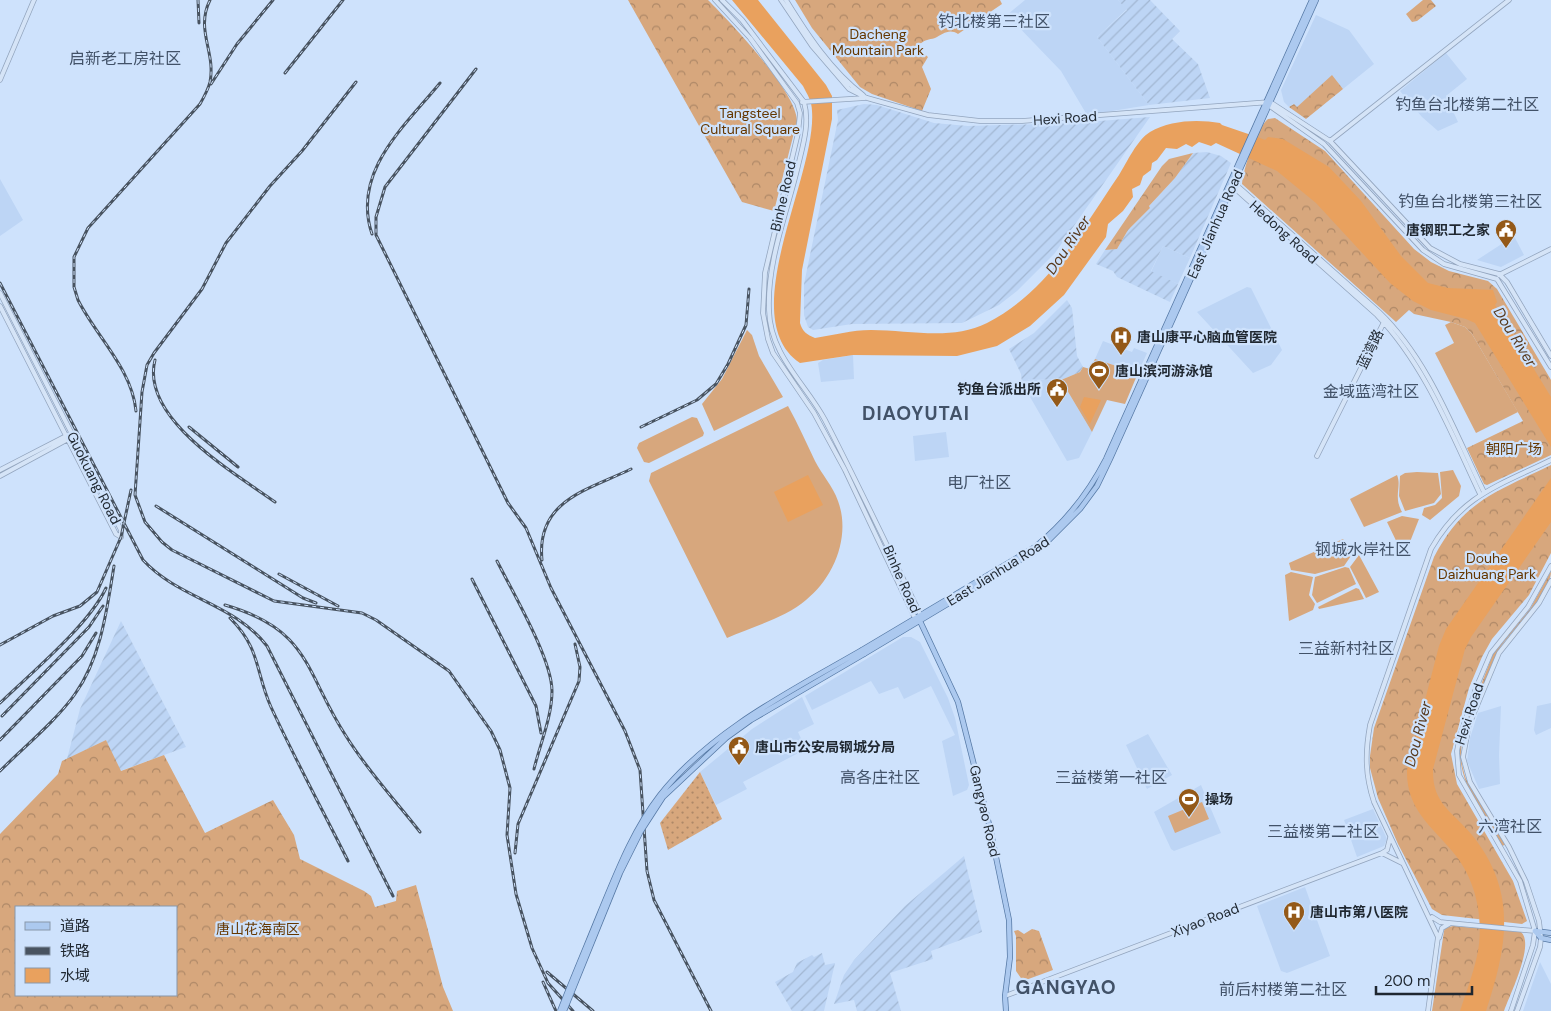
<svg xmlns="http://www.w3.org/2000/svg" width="1551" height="1011" font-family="'DM Sans','Noto Sans SC',sans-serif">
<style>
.built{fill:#bdd5f5}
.industrial{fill:url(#industrial-furrows)}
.grass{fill:url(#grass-dots)}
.forest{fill:url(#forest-crowns);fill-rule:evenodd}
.garden{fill:#d7a77d}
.water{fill:#e9a15e}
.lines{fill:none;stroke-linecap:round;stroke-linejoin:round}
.secondary-casing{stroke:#93a5be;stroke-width:5.5}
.primary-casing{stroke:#5679a5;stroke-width:6}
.secondary{stroke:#d5e4f7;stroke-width:4}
.primary{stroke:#acc9ef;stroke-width:4.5}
.rail-casing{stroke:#485360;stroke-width:3}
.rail{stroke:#cee2fc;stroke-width:1;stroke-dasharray:4;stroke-linecap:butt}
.primary-bridge-casing{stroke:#5679a5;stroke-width:6;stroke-linecap:butt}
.primary-bridge{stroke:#acc9ef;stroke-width:4.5}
.labels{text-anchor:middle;stroke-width:4.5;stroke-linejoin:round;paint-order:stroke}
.park-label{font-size:14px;fill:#653700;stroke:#cee2fc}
.street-label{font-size:14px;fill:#1f2730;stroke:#cee2fc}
.poi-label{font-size:14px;font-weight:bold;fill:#1f2730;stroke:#cee2fc;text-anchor:start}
.water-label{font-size:15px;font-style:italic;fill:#57391d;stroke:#cee2fc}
.quarter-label{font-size:16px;fill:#425268;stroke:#cee2fc}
.district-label{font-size:19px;font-weight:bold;letter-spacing:1px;fill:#425268;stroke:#cee2fc}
</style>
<defs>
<pattern id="industrial-furrows" width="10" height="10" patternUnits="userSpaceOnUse" patternTransform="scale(1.25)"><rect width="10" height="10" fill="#bdd5f5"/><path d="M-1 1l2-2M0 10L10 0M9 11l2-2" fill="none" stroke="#a2b7d2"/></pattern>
<pattern id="grass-dots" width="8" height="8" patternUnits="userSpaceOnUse" patternTransform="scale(1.25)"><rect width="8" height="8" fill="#d7a77d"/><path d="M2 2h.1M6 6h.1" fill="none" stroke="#ae8867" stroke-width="1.8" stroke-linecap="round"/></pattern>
<pattern id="forest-crowns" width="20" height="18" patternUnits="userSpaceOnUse" patternTransform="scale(1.25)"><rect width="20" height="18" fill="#d7a77d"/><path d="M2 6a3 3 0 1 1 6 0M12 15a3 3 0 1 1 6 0" fill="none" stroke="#ae8867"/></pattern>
</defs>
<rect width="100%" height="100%" fill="#cee2fc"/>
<!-- built -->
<path class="built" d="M 1025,0 L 1118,0 L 1127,9 L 1097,37 L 1149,105 L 1087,115 L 1061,71 L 1007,15 Z
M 1316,15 L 1349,30 L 1374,64 L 1343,89 L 1332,76 L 1297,107 L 1293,104 L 1289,107 L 1284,102 L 1281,90 Z
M 1446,53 L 1467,79 L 1446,96 L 1458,122 L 1438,131 L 1422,117 L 1400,91 Z
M 0,179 L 23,220 L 0,236 Z
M 1514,236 L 1524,255 L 1501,267 L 1477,260 Z
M 1163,246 L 1190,258 L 1178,284 L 1151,272 Z
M 1247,287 L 1251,288 L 1282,350 L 1271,365 L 1253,373 L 1197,312 Z
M 1103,341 L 1132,352 L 1134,348 L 1147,353 L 1138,373 L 1095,359 Z
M 853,355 L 854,379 L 821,382 L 818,363 L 823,360 Z
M 1030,379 L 1061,380 L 1092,432 L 1079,458 L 1067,461 L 1022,383 Z
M 946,432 L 949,457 L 915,461 L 913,436 Z
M 903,637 L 911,637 L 920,642 L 948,698 L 955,718 L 969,785 L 967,790 L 953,796 L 942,741 L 955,735 L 931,686 L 904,699 L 898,687 L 879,694 L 871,681 L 812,710 L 805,696 Z
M 802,697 L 814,724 L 798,732 L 806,749 L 743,782 L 747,789 L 716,805 L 700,772 L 752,729 Z
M 1551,703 L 1551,728 L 1536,735 L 1534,730 L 1537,706 Z
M 1501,706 L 1499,755 L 1500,784 L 1479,789 L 1467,761 L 1470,738 L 1478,713 Z
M 1148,734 L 1172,775 L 1147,789 L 1126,745 Z
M 1201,785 L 1221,833 L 1174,851 L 1171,849 L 1154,812 Z
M 1373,809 L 1387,839 L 1384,846 L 1357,857 L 1344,820 Z
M 1305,887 L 1330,956 L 1287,973 L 1281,971 L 1257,906 Z
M 1540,962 L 1551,984 L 1551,1011 L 1523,1011 Z"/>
<!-- industrial -->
<path class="industrial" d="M 1118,0 L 1150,0 L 1180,31 L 1172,39 L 1198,64 L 1210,98 L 1149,105 L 1097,37 L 1127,10 Z
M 864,104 L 877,105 L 934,123 L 968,126 L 1074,123 L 1150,117 L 1055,253 L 1017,291 L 999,305 L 962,323 L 852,324 L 813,330 L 808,327 L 804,315 L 804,284 L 838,120 L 837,110 Z
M 1207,152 L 1221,156 L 1231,163 L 1190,258 L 1163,246 L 1151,271 L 1178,284 L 1170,302 L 1117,277 L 1113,271 L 1096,264 L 1105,250 L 1117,249 L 1128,230 L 1150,208 L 1149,206 L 1175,178 L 1193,153 Z
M 1067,300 L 1072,308 L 1077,356 L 1083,367 L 1080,372 L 1061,380 L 1030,379 L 1022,383 L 1021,374 L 1009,349 L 1034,333 Z
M 121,621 L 186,747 L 120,771 L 106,740 L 67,759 L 80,709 Z
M 964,856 L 982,932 L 931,951 L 933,959 L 890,973 L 901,1011 L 857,1011 L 854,1000 L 834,1004 L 844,975 L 854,960 L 905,906 Z
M 822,953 L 825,965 L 835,963 L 824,1011 L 792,1011 L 775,982 L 793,972 L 797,963 L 812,955 L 814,957 Z"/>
<!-- grass -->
<path class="grass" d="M 700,772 L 722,819 L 668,850 L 660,823 Z"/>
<!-- forest -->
<path class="forest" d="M 628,0 L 708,0 C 730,22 797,92 797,121 L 774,211 L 742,202 Z
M 795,0 L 1000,0 L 1002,4 L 958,34 C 949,28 943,34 935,38 C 928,40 926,39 920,44 L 921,51 L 928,57 L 922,67 L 931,89 L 922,111 L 872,94 L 860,87 L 812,28 Z
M 1423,0 L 1431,0 L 1436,6 L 1417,21 L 1412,22 L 1406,14 Z
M 1332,75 L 1343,89 L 1306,119 L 1289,107 L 1294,104 L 1297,107 Z
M 1275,118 L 1325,151 L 1414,249 L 1431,262 L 1449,271 L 1488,281 L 1497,289 L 1551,380 L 1551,455 L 1487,485 L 1484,484 L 1467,448 L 1523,421 L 1472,334 L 1465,327 L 1451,322 L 1414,314 L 1409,310 L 1396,322 L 1242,184 C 1243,169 1257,128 1268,119 Z
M 1193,153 L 1175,178 L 1149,206 L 1150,208 L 1128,230 L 1117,249 L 1105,250 L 1162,166 L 1169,159 Z
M 1551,465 L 1551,553 L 1529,595 L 1492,639 L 1482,657 L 1469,688 L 1451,754 L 1457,784 L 1513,881 L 1527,921 L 1522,924 L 1442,915 L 1432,909 L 1398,844 L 1378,798 L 1370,768 L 1370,756 L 1374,728 L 1434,557 C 1464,500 1496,492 1551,465 Z
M 1551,571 C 1551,594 1515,627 1502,645 C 1489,663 1484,694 1472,708 L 1493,654 L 1530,609 Z
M 1471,712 C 1470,720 1466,728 1464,736 C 1459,751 1461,764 1466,779 L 1505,845 L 1501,846 C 1476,805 1442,760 1471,712 Z
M 106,740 L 121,771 L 164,755 L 205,833 L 273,800 L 294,835 L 300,859 L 364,891 L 371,896 L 375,907 L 396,901 L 397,891 L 416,885 L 443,987 L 453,1011 L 0,1011 L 0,834 L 58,774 L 62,761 ZM 16,907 L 176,907 L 176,995 L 16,995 Z
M 1453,926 L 1521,932 C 1535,944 1510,994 1504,1011 L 1432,1011 L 1444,931 L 1445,928 Z
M 1032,929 L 1039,931 L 1053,970 L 1023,981 L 1016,971 L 1016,936 L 1014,931 L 1018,930 L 1024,934 Z"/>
<!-- garden -->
<path class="garden" d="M 1451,322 L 1465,327 L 1472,334 L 1518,412 L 1476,433 L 1435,353 L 1454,343 L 1445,325 Z
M 747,330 L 752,335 L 759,356 L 783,397 L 714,431 L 702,404 L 722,379 Z
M 1095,359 L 1138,373 L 1125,404 L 1107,400 L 1092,432 L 1061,380 L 1080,372 L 1083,367 L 1090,369 Z
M 788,406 C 798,424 806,442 815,461 C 822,475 833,486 838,501 C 851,536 834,578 806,600 C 785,618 752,627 727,638 L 649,481 L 651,473 Z
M 692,417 L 697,418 L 704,433 L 703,436 L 649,463 L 644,462 L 637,448 L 639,443 Z
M 1453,470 L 1461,486 L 1459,496 L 1430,520 L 1422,515 L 1424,508 L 1435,505 L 1442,498 L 1440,472 Z
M 1417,472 L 1438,473 L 1441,494 L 1434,503 L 1405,511 L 1399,496 L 1400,476 L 1405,473 Z
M 1397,475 C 1402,487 1393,496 1402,512 L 1364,527 L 1350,499 Z
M 1402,516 L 1419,519 L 1404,557 L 1387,522 Z
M 1343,539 L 1353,553 L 1344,566 L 1315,574 L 1291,570 L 1289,563 Z
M 1359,555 L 1379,592 L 1366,598 L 1350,567 Z
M 1345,567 L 1349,568 L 1356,584 L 1317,603 L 1312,595 L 1315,577 Z
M 1291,572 L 1313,577 L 1309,595 L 1315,604 L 1313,610 L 1289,621 L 1285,575 Z
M 1356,588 L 1359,589 L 1364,599 L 1319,609 L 1318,607 Z
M 1202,802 L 1209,819 L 1175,833 L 1168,816 Z"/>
<!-- water -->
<path class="water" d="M 732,0 L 758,0 L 826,85 L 832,96 L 832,119 L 802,270 L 800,323 C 802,331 807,335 815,338 C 834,335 852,330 871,330 C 910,330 951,341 987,323 C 1048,292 1082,229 1119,175 C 1127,162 1137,140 1150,132 C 1170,120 1198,119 1220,123 L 1222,125 L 1260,138 L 1265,140 L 1268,137 L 1283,139 L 1329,167 L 1361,201 L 1401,256 L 1428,283 L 1448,288 L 1493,290 L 1497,302 L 1495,305 L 1551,397 L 1551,447 L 1475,323 L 1466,319 L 1431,310 L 1413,301 L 1390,283 L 1316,203 L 1277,171 L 1216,143 L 1211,146 L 1199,142 L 1192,147 L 1186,144 L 1177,149 L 1166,148 L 1157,160 L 1152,163 L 1151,170 L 1143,176 L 1140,185 L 1132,189 L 1133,197 L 1123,211 L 1108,224 L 1106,237 L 1064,295 L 1030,326 L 997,346 L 957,356 L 853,355 L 800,363 C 733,318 817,176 812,111 C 812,101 807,94 803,86 Z
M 1084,397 L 1101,400 L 1090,424 L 1080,407 Z
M 808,475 L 823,505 L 788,522 L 774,492 Z
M 1551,478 L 1551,522 L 1471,637 L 1465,649 L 1433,769 C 1432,804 1452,811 1472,835 C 1518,892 1507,947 1486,1011 L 1460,1011 C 1466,993 1473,974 1477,956 C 1485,920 1476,878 1452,851 C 1430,825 1406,808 1407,770 L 1439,646 L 1446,629 Z"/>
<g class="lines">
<!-- secondary casing -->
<g class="secondary-casing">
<path id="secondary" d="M 715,0 L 750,38 L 797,103 L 800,113 L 798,133 L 765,273 L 763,313 L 768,339 L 773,353 L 814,413 L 845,470 L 914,616 L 919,619 L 920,614 C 889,549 858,484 825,420 C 805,383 770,355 769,310 C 767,261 787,213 798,166 C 803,145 810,123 804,102 L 742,20 L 722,0
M 781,0 L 812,46 L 849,89 L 867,98 L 928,115 L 980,121 L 1022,121 L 1270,102 L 1330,141 L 1430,248 L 1460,264 L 1499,274 L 1507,282 L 1551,356
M 786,0 C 807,34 831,71 863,95
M 0,80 L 34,0
M 802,102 L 865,98
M 1267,104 L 1324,144 L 1423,250 L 1444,264 L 1497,279 L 1551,367
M 1330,141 L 1509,0
M 1233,182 L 1379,312 C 1429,360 1454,431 1484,492
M 1231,185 L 1377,315 C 1425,365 1451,433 1480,494
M 1499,275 L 1551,249
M 0,293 L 121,530 L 121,537
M 0,306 L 116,534 L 121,537
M 1317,456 L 1384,322
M 0,470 L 68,435
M 0,476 L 70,438
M 1382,853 L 1402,863
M 1432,917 L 1440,922 L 1449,923 L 1535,931
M 1439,938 L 1442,928 L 1449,924
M 1005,996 L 1382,853 L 1387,850 L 1390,838
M 1428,1011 L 1438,937 L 1374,802 C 1365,775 1365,753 1370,725 L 1431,549 C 1462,495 1498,486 1551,460
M 1511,1011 L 1533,945 L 1535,931 L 1520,881 L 1459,775 L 1457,751 L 1460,736 L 1476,688 L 1491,653 L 1528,607 L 1551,566
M 1517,1011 L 1540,947 L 1541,938 L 1539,921 L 1526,882 L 1509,847 L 1470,782 L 1463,757 L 1469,725 L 1499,653 L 1539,603 L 1551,581"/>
</g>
<!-- primary casing -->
<g class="primary-casing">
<path id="primary" d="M 919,619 L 958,702 L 990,828 L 1009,920 L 1010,957 L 1005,996 L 1006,1011
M 862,650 L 1035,547 C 1066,522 1088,494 1106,459 L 1312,0
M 864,654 L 1011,566 L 1048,541 L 1080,509 L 1097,486 L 1110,459 L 1316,0
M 1535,931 L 1541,938 L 1551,940
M 1535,931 L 1551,933"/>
</g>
<!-- secondary -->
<use href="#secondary" class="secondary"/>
<!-- primary -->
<use href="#primary" class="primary"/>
<!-- rail casing -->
<g class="rail-casing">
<path id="rail" d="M 198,0 L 199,23
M 476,69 L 385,187 L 376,217 L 376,235 L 508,503 L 526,528 L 551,588 L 625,731 L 640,770 L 647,871 L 654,900 L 711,1011
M 285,73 L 343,0
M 356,82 L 302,151 L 270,186 L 226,243 L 202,289 L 154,353 L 147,365 L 142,392 L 135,495 L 145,522 L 162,542 L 172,550 L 274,601 L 362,613 L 376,620 L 449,671 L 491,731 L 500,750 L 510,788 L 507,835 L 516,894 L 532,948 L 548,983 L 573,1011
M 211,84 L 237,44 L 273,0
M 372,234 C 351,172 405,126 440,83
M 0,283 L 143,560 C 179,599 234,603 267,646 L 393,896
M 155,360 C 140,419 235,473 275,502
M 136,411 C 132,369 96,336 78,300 L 74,287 L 74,257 L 88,228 L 200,104 C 204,97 208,90 210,82 C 216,52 195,30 210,0
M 189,427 L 238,467
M 641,427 L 697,400 L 716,384 L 728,364 L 746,325 L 749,289
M 156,506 L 303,598 L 316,603
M 542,560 C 536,500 588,490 631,469
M 497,561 C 512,591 552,659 552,691 C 552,717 540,744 534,769
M 279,574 L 338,606
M 472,579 L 536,706 L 541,733
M 225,605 C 311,630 304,671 346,736 C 367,770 395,800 420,832
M 230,618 C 261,649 255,671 271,707 C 295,759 322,809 348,861
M 0,645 L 53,616 L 80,606 L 97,592 L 121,537 L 131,490
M 0,703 C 30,674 89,625 106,588
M 2,716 L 89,627 L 103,606
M 0,740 L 82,656 L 96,633
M 0,771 C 23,748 57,720 75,694 C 101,658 107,609 114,566
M 515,853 L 518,824 L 579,681 L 580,667 L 575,644
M 547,972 L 593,1011
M 543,982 L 556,1011"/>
</g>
<!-- rail -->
<use href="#rail" class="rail"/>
<!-- primary-bridge casing -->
<g class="primary-bridge-casing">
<path id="primary-bridge" d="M 560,1011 C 573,978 587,945 600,913 C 617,872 633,830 660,795 C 712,730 791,691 862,650
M 564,1011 L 620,873 L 641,831 L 663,797 L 726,738 L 751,720 L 864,654"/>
</g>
<!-- primary-bridge -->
<use href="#primary-bridge" class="primary-bridge"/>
</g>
<!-- icons -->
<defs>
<g id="civic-pin" transform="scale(1.125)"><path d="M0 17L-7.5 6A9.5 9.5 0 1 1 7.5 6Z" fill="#945918" stroke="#cee2fc"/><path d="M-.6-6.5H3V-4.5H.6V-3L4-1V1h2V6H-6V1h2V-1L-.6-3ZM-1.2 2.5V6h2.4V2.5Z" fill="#fff"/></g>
<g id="hospital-pin" transform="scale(1.125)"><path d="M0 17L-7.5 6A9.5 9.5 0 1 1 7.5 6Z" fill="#945918" stroke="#cee2fc"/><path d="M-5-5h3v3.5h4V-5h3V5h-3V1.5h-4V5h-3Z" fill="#fff"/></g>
<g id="stadium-pin" transform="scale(1.125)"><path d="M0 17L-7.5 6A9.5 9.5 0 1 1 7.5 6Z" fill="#945918" stroke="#cee2fc"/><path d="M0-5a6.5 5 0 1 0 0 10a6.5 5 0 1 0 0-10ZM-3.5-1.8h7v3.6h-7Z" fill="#fff"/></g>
</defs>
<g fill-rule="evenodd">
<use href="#civic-pin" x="1506" y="230"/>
<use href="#hospital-pin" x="1121" y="337"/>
<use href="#stadium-pin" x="1099" y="371"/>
<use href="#civic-pin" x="1057" y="389"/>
<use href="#civic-pin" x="739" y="747"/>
<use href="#stadium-pin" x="1189" y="799"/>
<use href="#hospital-pin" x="1294" y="912"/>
</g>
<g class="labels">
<!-- park labels -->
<g class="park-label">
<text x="878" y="39">Dacheng<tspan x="878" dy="16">Mountain Park</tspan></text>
<text x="750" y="118">Tangsteel<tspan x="750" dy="16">Cultural Square</tspan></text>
<text x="1514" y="454">朝阳广场</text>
<text x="1487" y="563">Douhe<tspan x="1487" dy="16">Daizhuang Park</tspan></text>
<text x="258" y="934">唐山花海南区</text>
</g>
<!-- street labels -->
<g class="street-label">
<text transform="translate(1065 118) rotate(-4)" y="5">Hexi Road</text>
<text transform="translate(783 196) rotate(-77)" y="5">Binhe Road</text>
<text transform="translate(1215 224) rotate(-66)" y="5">East Jianhua Road</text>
<text transform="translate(1284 232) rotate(42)" y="5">Hedong Road</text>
<text transform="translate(1370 349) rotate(-64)" y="5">蓝湾路</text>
<text transform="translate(94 478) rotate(63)" y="5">Guokuang Road</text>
<text transform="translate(998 571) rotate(-32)" y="5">East Jianhua Road</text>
<text transform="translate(902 579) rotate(66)" y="5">Binhe Road</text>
<text transform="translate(1469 714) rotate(-72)" y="5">Hexi Road</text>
<text transform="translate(985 811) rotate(77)" y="5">Gangyao Road</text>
<text transform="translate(1205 920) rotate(-21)" y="5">Xiyao Road</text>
</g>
<!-- poi labels -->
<g class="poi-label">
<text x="1490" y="235" text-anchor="end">唐钢职工之家</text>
<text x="1137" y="342">唐山康平心脑血管医院</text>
<text x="1115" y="376">唐山滨河游泳馆</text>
<text x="1041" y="394" text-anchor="end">钓鱼台派出所</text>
<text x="755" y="752">唐山市公安局钢城分局</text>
<text x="1205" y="804">操场</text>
<text x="1310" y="917">唐山市第八医院</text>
</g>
<!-- water labels -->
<g class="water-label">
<text transform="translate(1068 245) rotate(-56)" y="5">Dou River</text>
<text transform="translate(1515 337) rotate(58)" y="5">Dou River</text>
<text transform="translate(1418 734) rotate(-75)" y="5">Dou River</text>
</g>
<!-- quarter labels -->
<g class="quarter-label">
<text x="994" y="27">钓北楼第三社区</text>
<text x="125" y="64">启新老工房社区</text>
<text x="1467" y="110">钓鱼台北楼第二社区</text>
<text x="1470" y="207">钓鱼台北楼第三社区</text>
<text x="1371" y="397">金域蓝湾社区</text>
<text x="979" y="488">电厂社区</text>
<text x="1363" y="555">钢城水岸社区</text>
<text x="1346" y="654">三益新村社区</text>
<text x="880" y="783">高各庄社区</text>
<text x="1111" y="783">三益楼第一社区</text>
<text x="1510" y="832">六湾社区</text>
<text x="1323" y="837">三益楼第二社区</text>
<text x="1283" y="995">前后村楼第二社区</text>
</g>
<!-- district labels -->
<g class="district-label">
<text x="916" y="420">DIAOYUTAI</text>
<text x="1066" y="994">GANGYAO</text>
</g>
</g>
<!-- legend -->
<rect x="15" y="906" width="162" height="90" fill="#cee2fc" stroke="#8897aa"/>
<rect x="25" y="922" width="25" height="8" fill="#acc9ef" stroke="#8897aa"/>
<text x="60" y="931" font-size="15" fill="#1f2730">道路</text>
<rect x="25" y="947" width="25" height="8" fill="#485360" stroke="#8897aa"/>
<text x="60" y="956" font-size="15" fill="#1f2730">铁路</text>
<rect x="25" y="968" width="25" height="15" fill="#e9a15e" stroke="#8897aa"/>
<text x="60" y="981" font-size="15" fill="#1f2730">水域</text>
<!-- scale -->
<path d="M1376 986v8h96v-8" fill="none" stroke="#1f2730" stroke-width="2.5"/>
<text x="1384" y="986" font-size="15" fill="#1f2730" stroke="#cee2fc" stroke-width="4" paint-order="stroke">200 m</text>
</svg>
